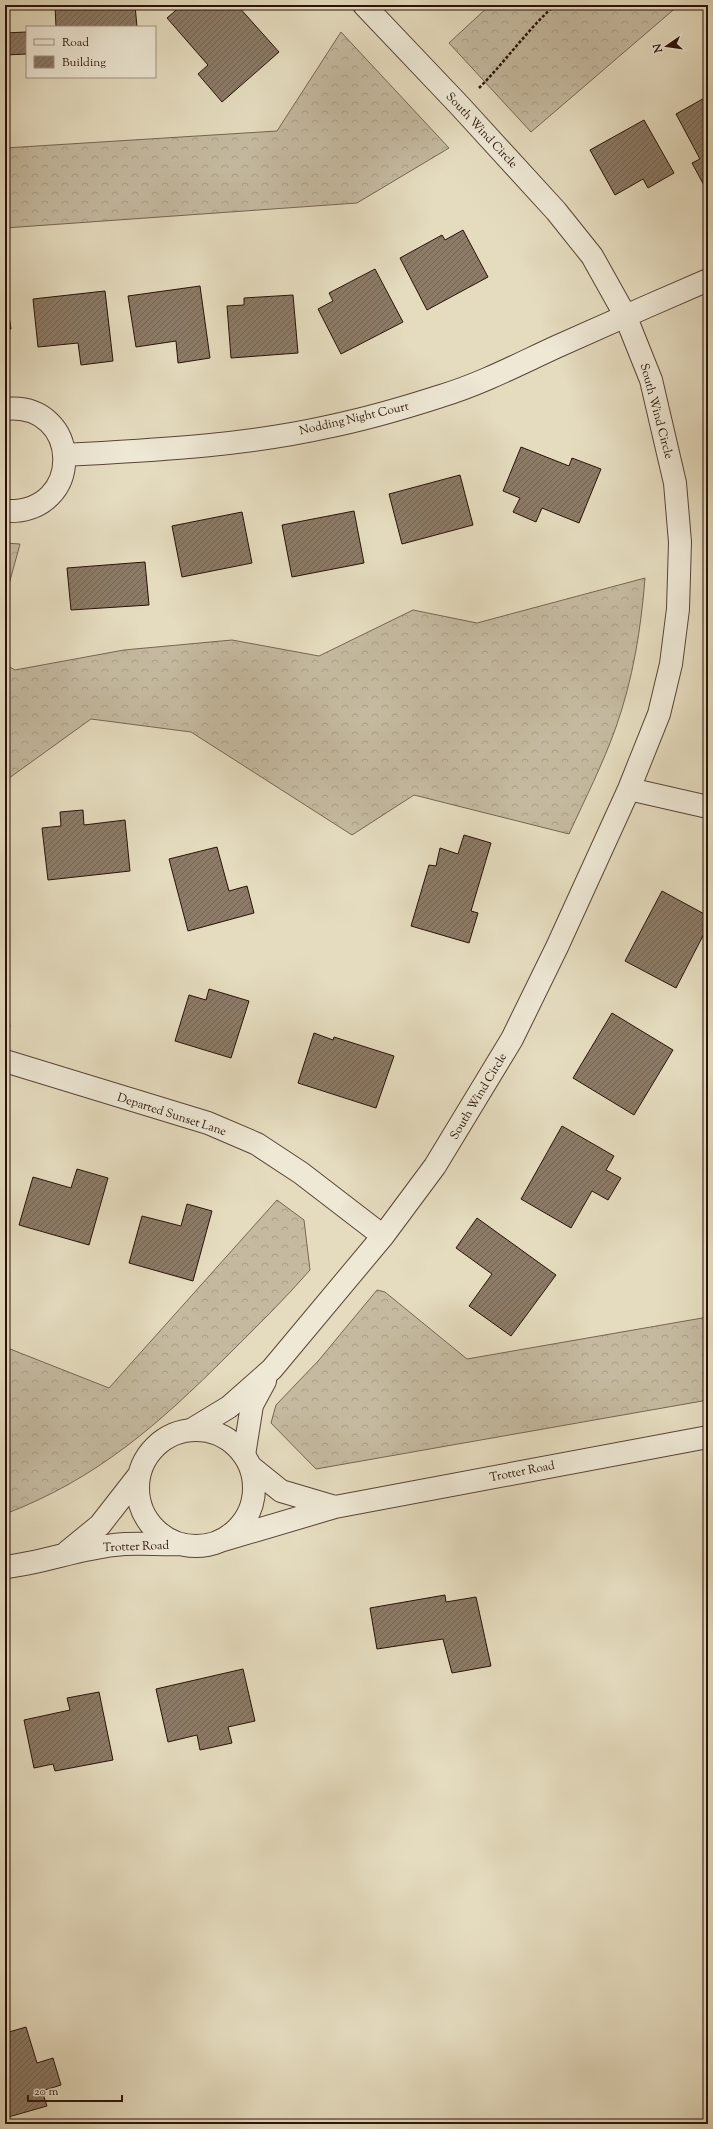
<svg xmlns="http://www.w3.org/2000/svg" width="713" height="2129" font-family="'Sorts Mill Goudy',serif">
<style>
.forest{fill:url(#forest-crowns);stroke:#776654}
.building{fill:url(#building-hatch);stroke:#291208}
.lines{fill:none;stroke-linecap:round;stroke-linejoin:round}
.minor-casing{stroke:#584436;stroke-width:24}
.tertiary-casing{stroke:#584436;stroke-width:24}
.path{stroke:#291208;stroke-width:2.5;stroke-dasharray:3 2;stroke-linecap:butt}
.minor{stroke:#eee8d5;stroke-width:22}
.tertiary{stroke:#eee8d5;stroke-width:22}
.labels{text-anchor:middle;stroke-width:3.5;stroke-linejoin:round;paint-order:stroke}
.street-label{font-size:12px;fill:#291208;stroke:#eee8d5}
</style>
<defs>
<pattern id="forest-crowns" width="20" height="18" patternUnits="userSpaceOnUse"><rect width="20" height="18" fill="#c5baa0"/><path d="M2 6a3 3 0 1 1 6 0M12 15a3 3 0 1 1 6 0" fill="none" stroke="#a99f88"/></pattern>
<pattern id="building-hatch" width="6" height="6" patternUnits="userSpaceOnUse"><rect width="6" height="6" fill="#8b7b67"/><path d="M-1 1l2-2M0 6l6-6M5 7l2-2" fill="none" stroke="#726353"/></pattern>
</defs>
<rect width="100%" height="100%" fill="#e5dcbf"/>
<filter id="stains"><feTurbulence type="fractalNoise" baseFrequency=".005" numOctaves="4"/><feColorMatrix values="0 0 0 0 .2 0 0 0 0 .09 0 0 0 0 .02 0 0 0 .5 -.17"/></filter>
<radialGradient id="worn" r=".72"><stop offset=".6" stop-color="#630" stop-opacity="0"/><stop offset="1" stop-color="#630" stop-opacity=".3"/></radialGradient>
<!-- forest -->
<path class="forest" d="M 490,5 L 679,5 L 531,132 L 449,43 Z
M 341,32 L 449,148 L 357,203 L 5,228 L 5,148 L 277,131 Z
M 5,543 L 20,544 L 5,599 Z
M 645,578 C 641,629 633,679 616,727 C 603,764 585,799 569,834 L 414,795 L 352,835 L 191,732 L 91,719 L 5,781 L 5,664 L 15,670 L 124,650 L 232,640 L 319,656 L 413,610 L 477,623 Z
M 5,979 L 10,1027 L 5,1025 Z
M 277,1200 L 304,1220 L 310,1270 C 284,1300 256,1327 228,1355 C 159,1424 97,1479 5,1514 L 5,1347 L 109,1388 Z
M 377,1290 L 385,1292 L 467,1359 L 708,1317 L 708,1400 L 316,1469 L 271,1423 L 276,1405 L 319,1360 Z"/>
<!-- building -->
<path class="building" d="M 72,5 L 135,5 L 137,27 L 56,27 L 55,6 Z
M 182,5 L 237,5 L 279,52 L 222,102 L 198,74 L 208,65 L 167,18 Z
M 26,32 L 27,54 L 5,55 L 5,33 Z
M 708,96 L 708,190 L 707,191 L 692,163 L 700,159 L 676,114 Z
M 644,120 L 674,173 L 648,188 L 643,179 L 615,195 L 590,150 Z
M 463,230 L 488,277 L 427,310 L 400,258 L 442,235 L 445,240 Z
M 375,269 L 403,322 L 341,354 L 318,309 L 333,301 L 329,293 Z
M 200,286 L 210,358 L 178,363 L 176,341 L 136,347 L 128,296 Z
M 5,287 L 11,329 L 5,330 Z
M 105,291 L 113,361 L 81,365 L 78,343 L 38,347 L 33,299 Z
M 293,295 L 298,353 L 231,358 L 227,306 L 244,305 L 244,298 Z
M 521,447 L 569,466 L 572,458 L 601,469 L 579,523 L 542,508 L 536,522 L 513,512 L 520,498 L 503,491 Z
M 460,475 L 473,525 L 402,544 L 389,494 Z
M 354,511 L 364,563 L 292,577 L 282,525 Z
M 242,512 L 252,563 L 182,577 L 172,526 Z
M 145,562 L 149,605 L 71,610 L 67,568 Z
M 83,810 L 84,825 L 125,820 L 130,871 L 48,880 L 42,828 L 61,826 L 60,812 Z
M 464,835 L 491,843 L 471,911 L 478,913 L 469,943 L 411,926 L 429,865 L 436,866 L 440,848 L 458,854 Z
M 217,847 L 229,891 L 247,886 L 254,913 L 188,931 L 169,859 Z
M 662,891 L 708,916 L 708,926 L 676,988 L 625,961 Z
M 209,989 L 249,1001 L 231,1058 L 175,1041 L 189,995 L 206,1000 Z
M 612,1013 L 673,1050 L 634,1115 L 573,1078 Z
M 314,1033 L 333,1040 L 334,1037 L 394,1056 L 376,1108 L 298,1083 Z
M 562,1126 L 614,1156 L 606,1170 L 621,1178 L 608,1200 L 592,1191 L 571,1228 L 521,1199 Z
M 77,1169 L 108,1178 L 89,1245 L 19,1225 L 33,1177 L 71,1188 Z
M 187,1204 L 212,1211 L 193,1281 L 129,1263 L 142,1216 L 181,1226 Z
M 477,1218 L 556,1275 L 511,1336 L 469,1306 L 492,1274 L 456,1248 Z
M 445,1595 L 446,1602 L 476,1597 L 491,1666 L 452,1673 L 443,1639 L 377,1649 L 370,1608 Z
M 243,1669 L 255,1721 L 228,1727 L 232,1743 L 200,1750 L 197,1735 L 168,1742 L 156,1689 Z
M 99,1692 L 113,1760 L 55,1771 L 53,1764 L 34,1768 L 24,1720 L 70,1710 L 67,1698 Z
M 5,2021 L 9,2032 L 26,2027 L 37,2063 L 53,2058 L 61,2085 L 42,2091 L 47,2106 L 5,2118 Z"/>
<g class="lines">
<!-- minor casing -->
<g class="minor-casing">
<path id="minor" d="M 5,409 C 82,401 86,515 5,511
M 65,455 C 153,450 242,446 327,427 C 366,419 404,408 441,396 C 481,384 519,364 556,347 C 607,324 657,302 708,280
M 629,789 L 708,807
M 5,1061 L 208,1123 L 257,1144 L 301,1173 L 383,1236
M 191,1430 L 229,1407 L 272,1369 L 383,1236 L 435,1166 L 512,1039 L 557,947 L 629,789 L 659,714 L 671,664 L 678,609 L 680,542 L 675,483 L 651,380 L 625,315 L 592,256 L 556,211 L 460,106 L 364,5
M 244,1455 L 252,1405 L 265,1381"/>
</g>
<!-- tertiary casing -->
<g class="tertiary-casing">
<path id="tertiary" d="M138 1488a58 58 0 1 1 116 0a58 58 0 1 1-116 0Z
M 250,1466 L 281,1491 L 335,1507
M 220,1541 L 335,1507 L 708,1437
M 67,1552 L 100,1525 L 139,1475
M 5,1567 C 42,1563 77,1549 114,1545 C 135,1542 159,1545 181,1544"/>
</g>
<!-- path -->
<path class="path" d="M 479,88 C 506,61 527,30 555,5"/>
<!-- minor -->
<use href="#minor" class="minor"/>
<!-- tertiary -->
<use href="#tertiary" class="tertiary"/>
</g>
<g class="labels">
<!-- street labels -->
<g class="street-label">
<text transform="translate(482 130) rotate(47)" y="4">South Wind Circle</text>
<text transform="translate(657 411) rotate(75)" y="4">South Wind Circle</text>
<text transform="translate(354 418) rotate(-13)" y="4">Nodding Night Court</text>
<text transform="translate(478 1096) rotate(-59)" y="4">South Wind Circle</text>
<text transform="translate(172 1114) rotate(18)" y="4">Departed Sunset Lane</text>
<text transform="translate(522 1471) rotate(-11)" y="4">Trotter Road</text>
<text transform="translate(136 1546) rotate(-2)" y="4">Trotter Road</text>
</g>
</g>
<!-- margin -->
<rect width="713" height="2129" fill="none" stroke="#e5dcbf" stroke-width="20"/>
<rect x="6" y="6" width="701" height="2117" fill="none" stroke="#291208" stroke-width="2"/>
<rect x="10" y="10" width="693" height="2109" fill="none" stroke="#291208"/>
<!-- legend -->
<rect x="26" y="26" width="130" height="52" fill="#eee8d5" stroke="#9f9283"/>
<rect x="34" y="39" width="20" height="6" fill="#eee8d5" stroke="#9f9283"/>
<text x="62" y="46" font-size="12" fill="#291208">Road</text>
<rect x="34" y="56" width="20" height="12" fill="url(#building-hatch)" stroke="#9f9283"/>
<text x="62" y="66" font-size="12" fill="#291208">Building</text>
<!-- north arrow -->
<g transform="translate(667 46) rotate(257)" stroke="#eee8d5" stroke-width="3" paint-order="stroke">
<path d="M0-3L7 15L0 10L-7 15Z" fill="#291208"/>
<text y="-6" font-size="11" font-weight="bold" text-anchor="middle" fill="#291208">N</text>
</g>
<!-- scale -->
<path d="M28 2095v6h94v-6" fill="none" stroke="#291208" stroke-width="2"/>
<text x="34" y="2095" font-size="12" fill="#291208" stroke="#eee8d5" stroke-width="3" paint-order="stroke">20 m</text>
<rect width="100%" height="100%" filter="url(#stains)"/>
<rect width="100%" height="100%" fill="url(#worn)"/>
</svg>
